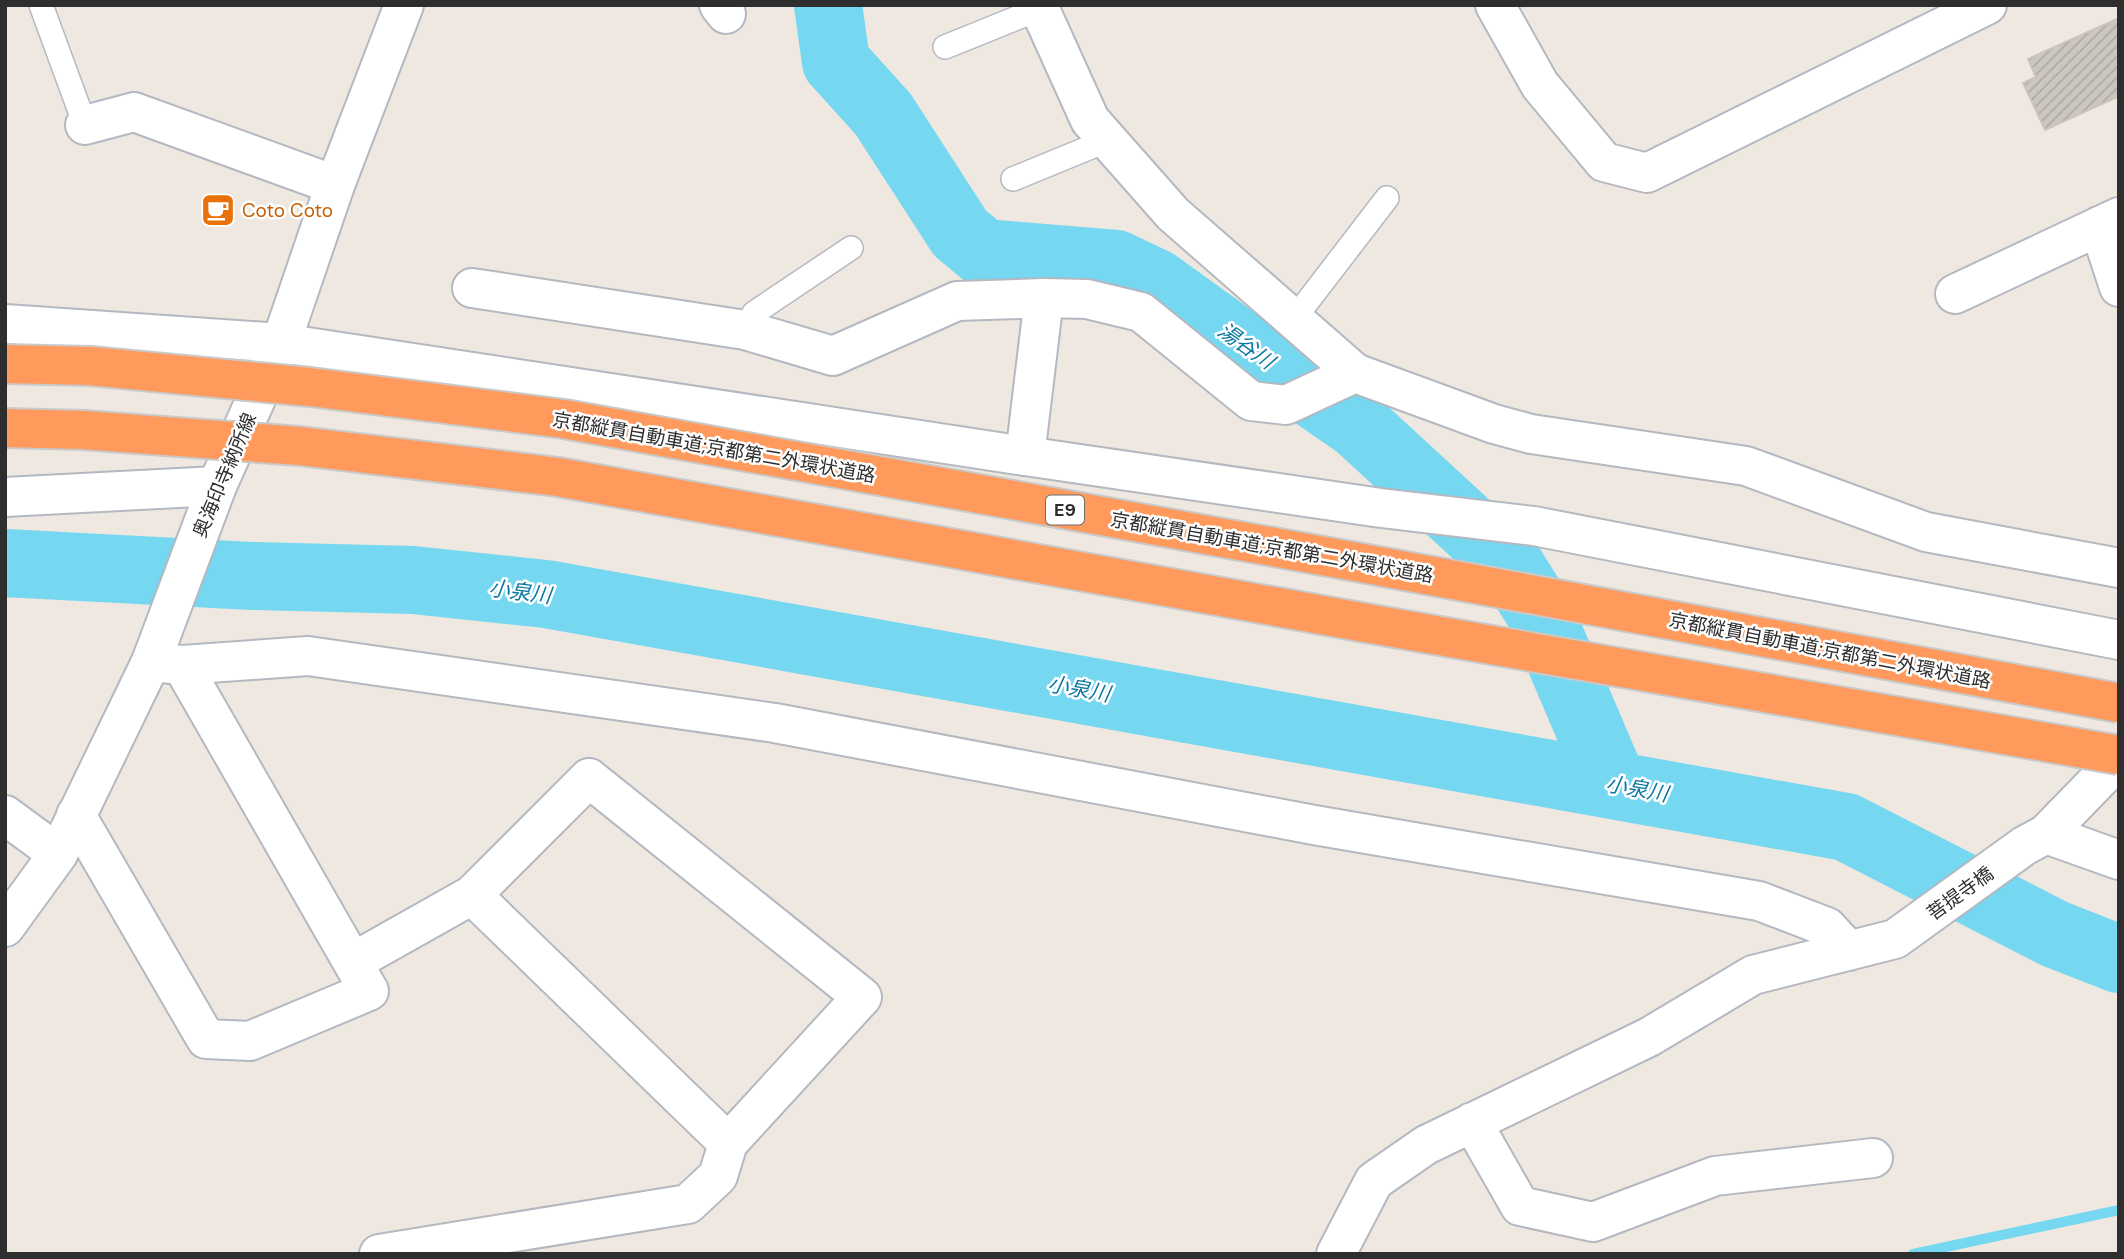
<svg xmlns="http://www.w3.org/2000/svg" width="2124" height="1259" font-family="'DM Sans','Noto Sans JP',sans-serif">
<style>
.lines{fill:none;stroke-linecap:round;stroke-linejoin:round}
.stream{stroke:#75d7f0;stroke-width:10}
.river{stroke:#75d7f0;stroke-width:68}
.building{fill:url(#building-hatch);stroke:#cbc4ba;stroke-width:2}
.service-casing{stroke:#b4b8c1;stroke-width:26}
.minor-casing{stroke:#b4b8c1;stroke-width:42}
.tertiary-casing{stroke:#b4b8c1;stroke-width:42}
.secondary-casing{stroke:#b4b8c1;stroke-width:42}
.service{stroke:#fff;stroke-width:23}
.minor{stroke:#fff;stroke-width:38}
.tertiary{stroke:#fff;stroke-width:38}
.secondary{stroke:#fff;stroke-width:38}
.motorway-bridge-casing{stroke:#c9c9c9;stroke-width:42;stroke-linecap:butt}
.motorway-bridge{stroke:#ff995c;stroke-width:38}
.labels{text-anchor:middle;stroke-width:5;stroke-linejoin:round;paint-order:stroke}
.shield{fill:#fff;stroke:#6d6d6d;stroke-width:2}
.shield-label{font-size:18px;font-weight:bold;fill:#2e2e2e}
.food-label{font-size:19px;fill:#c56008;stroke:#fff;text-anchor:start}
.street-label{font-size:19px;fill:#2e2e2e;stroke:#fff}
.water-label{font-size:21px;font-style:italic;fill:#0d78a3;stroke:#fff}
</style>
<defs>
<pattern id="building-hatch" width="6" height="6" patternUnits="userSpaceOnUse" patternTransform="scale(1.75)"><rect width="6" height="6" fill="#cbc6bf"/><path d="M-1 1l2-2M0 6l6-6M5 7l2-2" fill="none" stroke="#afaaa4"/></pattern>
</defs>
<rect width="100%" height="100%" fill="#efe8e1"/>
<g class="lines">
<!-- stream -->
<path class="stream" d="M 1913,1254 L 2119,1210"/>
<!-- river -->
<path class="river" d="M 828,5 L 836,62 L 883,114 L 960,233 L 984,253 L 1116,264 L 1156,283 L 1235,340 L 1358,425 L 1510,565 L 1540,613 L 1613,784
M 5,563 L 252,576 L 413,580 L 546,594 L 1846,827 L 2055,934 L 2119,959"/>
</g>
<!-- building -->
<path class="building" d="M 2119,18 L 2119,96 L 2045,130 L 2023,83 L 2036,77 L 2028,59 Z"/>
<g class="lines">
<!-- service casing -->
<g class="service-casing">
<path id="service" d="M 41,5 L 85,125
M 945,47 L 1039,9
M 1013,179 L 1108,140
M 1294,319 L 1387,198
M 745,330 L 754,313 L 851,248"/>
</g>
<!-- minor casing -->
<g class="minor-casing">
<path id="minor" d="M 719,5 L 726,14
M 1038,5 L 1090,120 L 1173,214 L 1355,373 L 1494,424 L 1531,434 L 1746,466 L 1926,532 L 2119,568
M 1495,5 L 1540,85 L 1604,162 L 1647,173 L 1987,5
M 85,125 L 134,112 L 335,185
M 2099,226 L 2119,287
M 472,288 L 745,330 L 833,356 L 957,301 L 1044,298
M 1955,294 L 2119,217
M 1025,456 L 1044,298 L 1087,299 L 1141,312 L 1251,401 L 1286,405 L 1355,373
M 5,497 L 217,486
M 151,662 L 182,665 L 308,656 L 775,723 L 1314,825 L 1759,901 L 1827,927 L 1849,951
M 5,815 L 58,854
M 76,815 L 206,1039 L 250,1041 L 369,991 L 182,665
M 2046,834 L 2119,860
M 353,962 L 472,895 L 589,778 L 862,997 L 728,1143
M 1472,1122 L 1520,1206 L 1593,1222 L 1715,1176 L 1873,1158
M 379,1254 L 688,1204 L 718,1176 L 728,1143 L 472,895
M 1336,1254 L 1374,1181 L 1426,1145 L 1649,1037 L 1753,975 L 1895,939 L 2024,846 L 2046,834 L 2119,759"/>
</g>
<!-- tertiary casing -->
<g class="tertiary-casing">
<path id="tertiary" d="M 5,324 L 281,343 L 1025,456 L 1381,508 L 1534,526 L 2119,640"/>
</g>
<!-- secondary casing -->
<g class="secondary-casing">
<path id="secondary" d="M 5,927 L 58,854 L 151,662 L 217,486 L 281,343 L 335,185 L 404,5"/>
</g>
<!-- service -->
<use href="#service" class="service"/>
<!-- minor -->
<use href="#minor" class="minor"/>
<!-- tertiary -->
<use href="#tertiary" class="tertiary"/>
<!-- secondary -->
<use href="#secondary" class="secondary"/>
<!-- motorway-bridge casing -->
<g class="motorway-bridge-casing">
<path id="motorway-bridge" d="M 5,364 L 90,366 L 310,387 L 564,419 L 1362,563 L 2119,703
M 5,428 L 83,430 L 300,446 L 558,477 L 1366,623 L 2119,755"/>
</g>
<!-- motorway-bridge -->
<use href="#motorway-bridge" class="motorway-bridge"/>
</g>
<!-- icons -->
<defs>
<g id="cafe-square" transform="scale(1.75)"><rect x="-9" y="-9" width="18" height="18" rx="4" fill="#e8710a" stroke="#fff"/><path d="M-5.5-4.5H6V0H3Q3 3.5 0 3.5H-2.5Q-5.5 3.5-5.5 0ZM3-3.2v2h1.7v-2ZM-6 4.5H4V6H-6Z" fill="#fff"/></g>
</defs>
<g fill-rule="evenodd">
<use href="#cafe-square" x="218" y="210"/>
</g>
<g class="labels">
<!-- shield labels -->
<rect class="shield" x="1046" y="495.5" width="38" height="29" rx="5"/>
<g class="shield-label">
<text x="1065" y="516">E9</text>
</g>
<!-- food labels -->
<g class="food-label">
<text x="242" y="217">Coto Coto</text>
</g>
<!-- street labels -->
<g class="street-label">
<text transform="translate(714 447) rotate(10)" y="7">京都縦貫自動車道;京都第二外環状道路</text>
<text transform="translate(224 475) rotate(-67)" y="7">奥海印寺納所線</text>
<text transform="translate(1272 547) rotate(10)" y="7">京都縦貫自動車道;京都第二外環状道路</text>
<text transform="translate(1830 650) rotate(11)" y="7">京都縦貫自動車道;京都第二外環状道路</text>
<text transform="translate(1960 893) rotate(-36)" y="7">菩提寺橋</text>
</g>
<!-- water labels -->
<g class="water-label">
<text transform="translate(1246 346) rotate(35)" y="7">湯谷川</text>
<text transform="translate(520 592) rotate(7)" y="7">小泉川</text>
<text transform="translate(1079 689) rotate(10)" y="7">小泉川</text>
<text transform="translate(1637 789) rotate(10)" y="7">小泉川</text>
</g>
</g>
<!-- border -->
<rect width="2124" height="1259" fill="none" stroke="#2e2e2e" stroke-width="14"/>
</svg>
